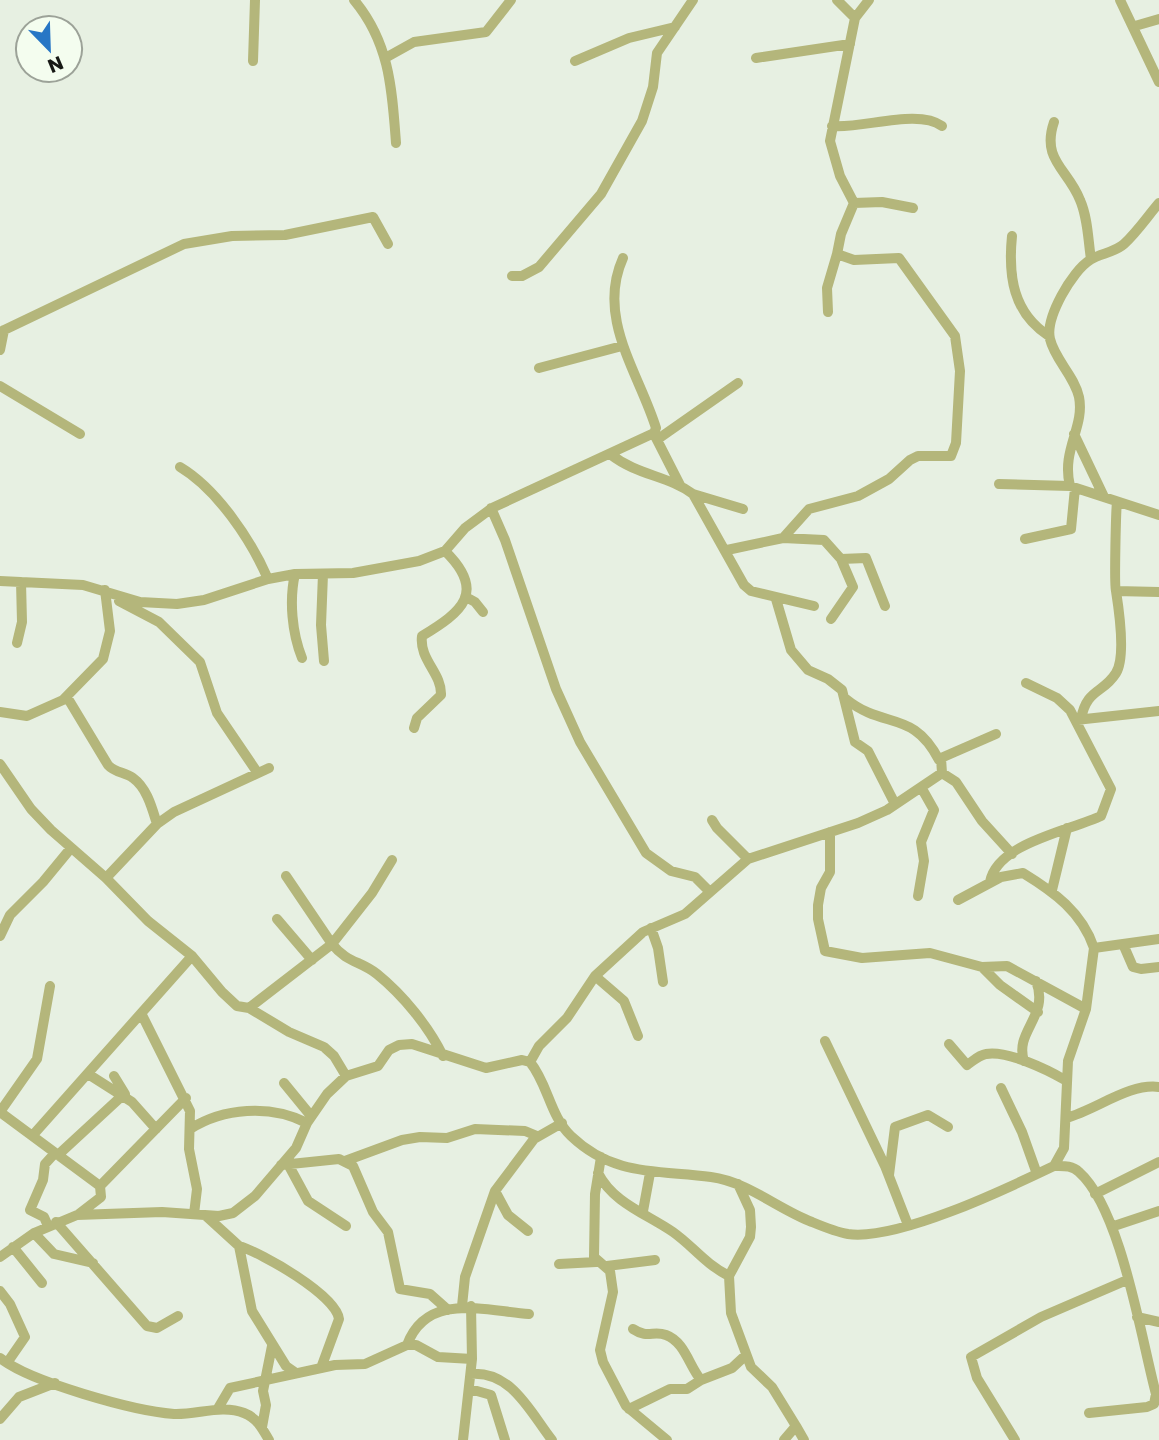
<svg xmlns="http://www.w3.org/2000/svg" width="1159" height="1440" font-family="Poppins,sans-serif">
<style>
.lines{fill:none;stroke-linecap:round;stroke-linejoin:round}
.minor{stroke:#b4b67b;stroke-width:10}
</style>
<rect width="100%" height="100%" fill="#e7f0e2"/>
<g class="lines">
<!-- minor -->
<path class="minor" d="M 354,0 C 390,43 392,90 396,143
M 1120,0 L 1159,82
M 855,18 L 869,0
M 1135,26 L 1159,19
M 387,57 L 414,42 L 486,32 L 511,0
M 756,58 L 850,44
M 253,61 L 255,0
M 575,61 L 629,38 L 675,27
M 1054,122 C 1041,160 1068,169 1080,200 C 1088,218 1088,240 1091,259
M 832,126 C 863,129 918,108 942,126
M 854,203 L 882,202 L 913,208
M 1012,236 C 1008,276 1013,313 1049,336
M 512,276 L 522,276 L 539,267 L 601,194 L 642,121 L 653,87 L 657,53 L 693,0
M 828,312 L 827,288 L 837,254
M 0,332 L 184,244 L 232,236 L 285,235 L 373,217 L 388,244
M 0,350 L 4,330
M 539,368 L 622,346
M 0,386 L 80,434
M 654,434 L 680,485
M 1074,434 L 1104,497
M 658,439 L 738,383
M 610,454 C 638,476 667,475 693,494 L 744,585 L 751,591 L 814,606
M 180,467 C 217,489 251,540 268,579
M 999,484 L 1070,486 L 1159,515
M 1070,486 C 1061,450 1085,427 1079,397 C 1074,375 1055,360 1050,339 C 1045,318 1072,271 1090,260 C 1100,253 1114,253 1124,244 C 1137,232 1147,217 1159,203
M 693,494 L 743,509
M 1117,502 C 1116,510 1114,586 1116,591 L 1159,592
M 491,508 L 505,540 L 556,689 L 580,742 L 646,853 L 671,871 L 695,877 L 709,891
M 783,538 L 824,540 L 841,559 L 853,587 L 831,619
M 1025,539 L 1071,529 L 1075,488
M 727,550 L 783,538 L 809,509 L 858,496 L 889,479 L 910,460 L 918,456 L 951,456 L 956,443 L 960,371 L 955,336 L 899,258 L 854,260 L 837,254 L 841,234 L 854,203 L 840,176 L 830,141 L 855,18 L 837,0
M 841,559 L 866,558 L 885,606
M 295,574 C 289,600 292,633 302,658
M 323,574 L 321,625 L 324,661
M 0,581 L 83,585 L 140,602 L 177,604 L 204,600 L 268,579 L 295,574 L 353,573 L 419,561 L 445,551 L 465,528 L 492,508 L 654,433 L 656,428 C 639,373 596,318 623,258
M 466,597 L 475,602 L 483,612
M 776,599 L 791,650 L 808,670 L 828,679 L 842,690 L 855,742 L 868,751 L 895,804
M 119,601 L 159,622 L 200,662 L 217,713 L 257,772
M 17,643 L 22,622 L 21,582
M 67,697 L 108,765 C 115,773 125,772 133,778 C 147,788 152,808 157,824
M 846,699 C 884,730 913,709 939,760
M 0,712 L 27,716 L 63,700 L 103,659 L 110,631 L 105,590
M 1081,719 C 1087,688 1103,694 1116,673 C 1126,657 1119,610 1116,591
M 1076,720 L 1159,711
M 414,728 L 417,718 L 441,695 C 442,673 419,660 422,636 C 462,612 487,592 445,551
M 0,764 L 31,809 L 51,830 L 106,878 L 148,921 L 192,956 L 222,992 L 237,1006 L 249,1008 L 289,1032 L 324,1047 L 334,1056 L 346,1076
M 942,773 L 941,758 L 996,734
M 712,820 L 717,828 L 748,859
M 830,832 L 830,872 L 821,888 L 818,905 L 818,919 L 825,951 L 862,958 L 930,953 L 982,967 L 1007,966 L 1086,1009
M 286,876 L 332,944 L 372,893 L 392,860
M 106,878 L 157,824 L 174,812 L 269,768
M 990,882 C 997,843 1069,831 1101,816 L 1111,789 L 1070,710 L 1057,698 L 1026,683
M 1052,890 L 1067,828
M 918,896 L 924,861 L 921,842 L 934,810 L 921,787
M 958,900 L 1001,877 L 1023,873 C 1054,892 1082,912 1094,948
M 277,919 L 312,960
M 651,928 L 658,948 L 663,982
M 0,936 L 10,915 L 43,882 L 71,848
M 1123,944 L 1133,967 L 1141,969 L 1159,967
M 982,967 L 1000,985 L 1038,1012
M 595,976 L 624,1001 L 638,1036
M 249,1008 L 332,944 C 347,963 361,961 377,974 C 403,995 429,1027 443,1056
M 142,1015 L 190,1111 L 189,1149 L 197,1189 L 194,1214
M 825,1041 L 885,1166 L 908,1225
M 949,1044 L 967,1065 C 973,1061 979,1055 986,1054 C 1007,1050 1048,1070 1065,1080
M 1024,1061 C 1014,1031 1050,1016 1036,981
M 530,1062 L 539,1046 L 567,1018 L 595,976 L 643,932 L 685,914 L 748,859 L 858,823 L 887,810 L 942,773 L 956,782 L 982,821 L 1012,854
M 88,1074 L 132,1102 L 156,1129
M 114,1076 L 125,1094
M 284,1083 L 311,1116
M 1001,1088 L 1022,1132 L 1037,1174
M 0,1112 L 100,1186 L 101,1197 L 79,1214
M 0,1112 L 37,1059 L 50,986
M 1066,1118 C 1096,1110 1129,1083 1159,1087
M 190,1129 C 223,1108 270,1104 307,1123
M 33,1135 L 192,956
M 58,1155 L 123,1095
M 601,1157 L 595,1194 L 594,1257 L 610,1271 L 613,1292 L 600,1350 L 603,1362 L 626,1406 L 667,1440
M 345,1161 L 402,1140 L 420,1137 L 447,1138 L 475,1129 L 525,1131 L 537,1136
M 288,1164 L 308,1201 L 346,1226
M 281,1165 L 339,1159 L 353,1166 L 373,1212 L 388,1232 L 400,1289 L 430,1294 L 448,1310
M 1054,1166 C 1063,1166 1072,1165 1079,1172 C 1121,1209 1141,1338 1156,1394 L 1154,1404 L 1147,1407 L 1089,1413
M 598,1173 C 613,1203 647,1214 673,1232 C 694,1247 704,1263 729,1276
M 889,1175 L 895,1127 L 928,1115 L 948,1127
M 738,1184 L 750,1210 L 751,1227 L 750,1237 L 729,1276 L 731,1313 L 751,1367 L 772,1387 L 796,1426 L 784,1440
M 100,1186 L 186,1098
M 495,1191 L 508,1215 L 528,1231
M 1095,1194 L 1159,1162
M 643,1211 L 650,1173
M 205,1215 L 239,1246 L 252,1311 L 286,1366 L 296,1373
M 56,1222 L 147,1326 L 157,1328 L 178,1316
M 48,1226 L 44,1217 L 30,1210 L 43,1180 L 45,1164 L 55,1153
M 1114,1226 L 1159,1211
M 34,1233 L 54,1254 L 93,1263
M 239,1246 C 262,1253 336,1295 339,1319 L 321,1368
M 13,1247 L 42,1283
M 0,1257 L 34,1233 L 77,1215 L 162,1212 L 219,1216 L 233,1213 L 255,1196 L 296,1148 L 307,1123 L 327,1094 L 346,1076 L 378,1066 L 389,1050 L 399,1045 L 412,1044 L 486,1068 L 522,1060 L 530,1062 C 548,1084 550,1116 571,1136 C 614,1177 658,1170 711,1177 C 748,1182 778,1209 812,1222 C 824,1227 836,1232 848,1234 C 898,1241 1008,1188 1054,1166 L 1064,1148 L 1068,1061 L 1086,1009 L 1094,948 L 1159,939
M 559,1264 L 596,1262
M 607,1266 L 655,1260
M 0,1291 L 10,1304 L 25,1337 L 7,1363
M 462,1306 L 465,1277 L 495,1191 L 534,1139 L 562,1123
M 1137,1317 L 1159,1322
M 633,1329 C 648,1339 653,1330 666,1335 C 685,1342 689,1366 701,1380 L 732,1368 L 746,1355
M 407,1345 C 427,1291 486,1311 529,1314
M 0,1358 C 30,1382 134,1411 174,1414 C 197,1415 222,1404 244,1413 C 257,1418 262,1428 269,1440
M 471,1374 C 512,1371 530,1412 552,1440
M 470,1389 L 491,1395 L 505,1440
M 629,1409 L 670,1389 L 687,1389 L 701,1380
M 217,1410 L 230,1388 L 335,1365 L 365,1364 L 407,1345 L 416,1345 L 438,1357 L 472,1359
M 0,1419 L 19,1397 L 55,1383
M 796,1426 L 804,1440
M 262,1427 L 266,1405 L 263,1391 L 272,1346
M 463,1440 L 472,1359 L 471,1306
M 1015,1440 L 977,1378 L 971,1357 L 1041,1317 L 1127,1280"/>
</g>
<!-- north arrow -->
<g transform="translate(49 49) rotate(157)"><circle r="33" fill="#f4fdef" stroke="#9ca298" stroke-width="2"/>
<path d="M0-5L12 26L0 18L-12 26Z" fill="#2776c5"/>
<text y="-10" font-size="19" font-weight="bold" text-anchor="middle" fill="#171915">N</text>
</g>
</svg>
